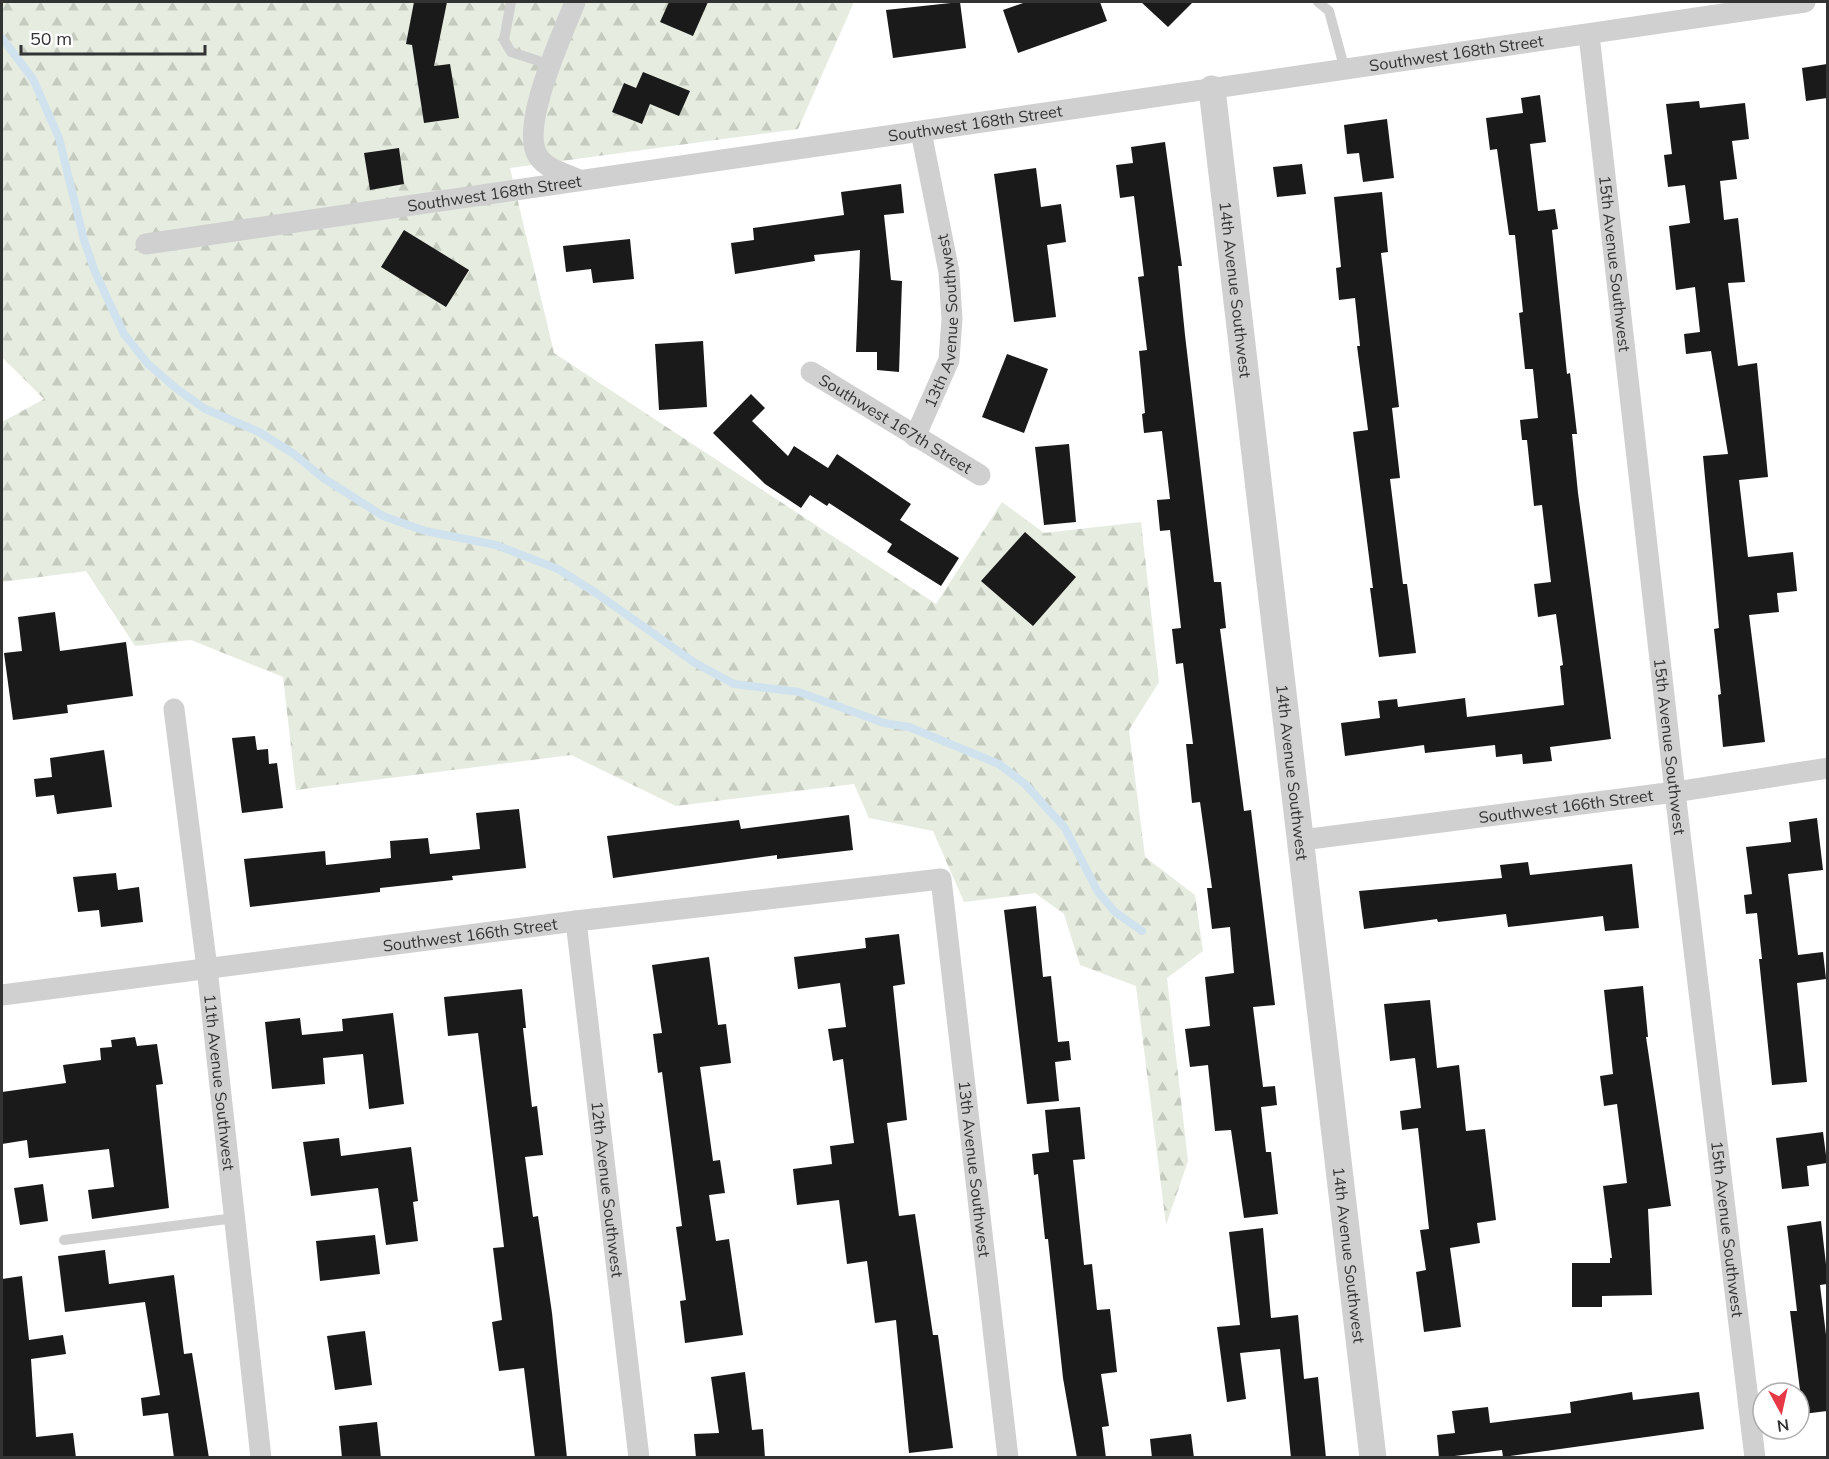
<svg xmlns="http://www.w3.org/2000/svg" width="1829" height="1459" font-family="Mulish,sans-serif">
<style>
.forest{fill:url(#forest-firs)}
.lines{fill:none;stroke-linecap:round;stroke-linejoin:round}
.stream{stroke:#cfe2ee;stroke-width:8}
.building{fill:#1a1a1a}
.service{stroke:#d0d0d0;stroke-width:10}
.minor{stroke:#d0d0d0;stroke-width:21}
.tertiary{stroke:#d0d0d0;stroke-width:27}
.labels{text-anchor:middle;stroke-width:6;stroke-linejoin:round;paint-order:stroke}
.street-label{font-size:16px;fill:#333;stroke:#fff}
</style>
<defs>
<pattern id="forest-firs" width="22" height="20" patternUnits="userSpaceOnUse" patternTransform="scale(1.5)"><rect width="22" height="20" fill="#e6ecdf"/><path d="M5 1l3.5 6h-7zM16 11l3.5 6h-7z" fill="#c6cbc0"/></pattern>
</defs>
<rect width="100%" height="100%" fill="#fff"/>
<!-- forest -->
<path class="forest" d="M 2,2 L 854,2 L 798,129 L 510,168 L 554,353 L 936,604 L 1002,502 L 1044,533 L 1141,522 L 1159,682 L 1129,730 L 1145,857 L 1195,895 L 1203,951 L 1167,978 L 1188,1161 L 1166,1225 L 1136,986 L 1080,965 L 1064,914 L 1035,893 L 964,902 L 933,831 L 869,818 L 854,784 L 676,806 L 571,755 L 296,790 L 283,677 L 191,640 L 135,646 L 86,571 L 2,582 L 2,422 L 44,399 L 2,357 Z"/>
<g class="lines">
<!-- stream -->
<path class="stream" d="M 2,38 L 33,79 L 59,138 L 84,240 L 95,272 L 124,334 L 148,364 L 177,389 L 205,409 L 259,432 L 294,454 L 323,478 L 383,516 L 425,531 L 496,545 L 558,569 L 596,593 L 695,663 L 734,684 L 799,692 L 884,723 L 909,727 L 999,764 L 1025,784 L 1065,828 L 1098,892 L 1115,912 L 1142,931"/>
</g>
<!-- building -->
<path class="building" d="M 414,2 L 447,2 L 434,66 L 450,64 L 459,118 L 424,123 L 412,45 L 406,44 Z
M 669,2 L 708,2 L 693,36 L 660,22 Z
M 960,2 L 966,48 L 893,58 L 886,10 Z
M 1026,2 L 1100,2 L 1107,21 L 1018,53 L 1003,10 Z
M 1141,2 L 1193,2 L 1168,27 Z
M 1827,64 L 1827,98 L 1806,101 L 1802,68 Z
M 643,72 L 690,91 L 679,116 L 650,104 L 642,124 L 612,112 L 624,83 L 636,88 Z
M 1540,95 L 1546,142 L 1530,144 L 1538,211 L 1555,209 L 1558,229 L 1552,230 L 1567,374 L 1570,373 L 1577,434 L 1572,434 L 1578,493 L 1611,739 L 1550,747 L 1552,761 L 1523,764 L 1522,754 L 1496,757 L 1495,745 L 1425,753 L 1424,745 L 1345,756 L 1341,723 L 1380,718 L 1378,701 L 1397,699 L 1398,707 L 1465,698 L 1467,717 L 1564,705 L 1560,666 L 1563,665 L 1556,614 L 1538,617 L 1534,584 L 1551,582 L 1542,505 L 1534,506 L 1527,440 L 1522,440 L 1520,420 L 1538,418 L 1533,369 L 1525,369 L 1519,313 L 1523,312 L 1515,235 L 1509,235 L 1497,149 L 1490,150 L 1486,118 L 1523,113 L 1521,98 Z
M 1699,101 L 1700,108 L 1745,103 L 1749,139 L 1732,141 L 1737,179 L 1720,181 L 1724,220 L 1738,218 L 1745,282 L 1728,283 L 1738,366 L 1757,363 L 1768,477 L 1739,480 L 1748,557 L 1793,552 L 1797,591 L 1777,593 L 1779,612 L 1749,615 L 1765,742 L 1723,747 L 1718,695 L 1721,694 L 1714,629 L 1719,628 L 1703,456 L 1728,454 L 1711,351 L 1686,354 L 1684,334 L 1700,332 L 1695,287 L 1676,290 L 1669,226 L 1690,223 L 1685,185 L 1668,187 L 1664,155 L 1672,154 L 1666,104 Z
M 1387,119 L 1394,178 L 1363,182 L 1359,153 L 1347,154 L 1344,125 Z
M 1165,142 L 1182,266 L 1178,266 L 1185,335 L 1214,582 L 1221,582 L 1226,628 L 1220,629 L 1244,811 L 1251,810 L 1275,1005 L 1253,1007 L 1263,1087 L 1275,1086 L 1277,1105 L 1261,1107 L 1266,1152 L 1271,1152 L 1278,1214 L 1244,1218 L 1231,1130 L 1215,1131 L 1208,1065 L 1190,1067 L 1185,1029 L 1210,1026 L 1205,977 L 1234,973 L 1230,927 L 1212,929 L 1207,888 L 1212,888 L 1200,802 L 1192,803 L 1186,744 L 1193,744 L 1183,663 L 1176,664 L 1172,629 L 1181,628 L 1170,530 L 1160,531 L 1157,500 L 1170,499 L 1162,431 L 1144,433 L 1142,414 L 1145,413 L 1139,351 L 1147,350 L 1138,277 L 1144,276 L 1134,196 L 1120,198 L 1116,165 L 1133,163 L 1131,147 Z
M 399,148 L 404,184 L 370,190 L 364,153 Z
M 1302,164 L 1306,194 L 1277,197 L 1273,167 Z
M 1036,168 L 1041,207 L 1061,204 L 1066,242 L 1047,245 L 1056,317 L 1014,322 L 994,174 Z
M 901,184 L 904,213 L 884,215 L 891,280 L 902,281 L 899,372 L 877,370 L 877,352 L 856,352 L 860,250 L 814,255 L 815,261 L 735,274 L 731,243 L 754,240 L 753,228 L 844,215 L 841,192 Z
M 1382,192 L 1388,252 L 1381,253 L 1399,407 L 1392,408 L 1400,478 L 1390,479 L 1403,584 L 1407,584 L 1416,653 L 1379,657 L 1370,588 L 1373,588 L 1353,432 L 1368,430 L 1357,346 L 1360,346 L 1355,298 L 1339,300 L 1336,268 L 1341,267 L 1334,197 Z
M 404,230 L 469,270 L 446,307 L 381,267 Z
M 630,239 L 634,279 L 593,283 L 591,269 L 566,272 L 563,246 Z
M 703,341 L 707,407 L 659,410 L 655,344 Z
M 1007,354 L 1048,369 L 1024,433 L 982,417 Z
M 751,394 L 765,408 L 752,421 L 788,456 L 794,446 L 828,468 L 837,454 L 911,504 L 900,520 L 959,558 L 941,586 L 887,552 L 892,544 L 829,503 L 827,506 L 810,495 L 801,508 L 765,484 L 713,433 Z
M 1069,444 L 1076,522 L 1044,525 L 1035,447 Z
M 1025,532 L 1076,577 L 1033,626 L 981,581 Z
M 55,612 L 60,651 L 126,642 L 133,696 L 67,705 L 68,713 L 13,720 L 4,653 L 22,651 L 18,617 Z
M 255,736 L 257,750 L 268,749 L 269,764 L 277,763 L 283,808 L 242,813 L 232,738 Z
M 104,750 L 112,807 L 57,814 L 54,795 L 36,797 L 34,779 L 52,777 L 50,758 Z
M 519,809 L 526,868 L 452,876 L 453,880 L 380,888 L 380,892 L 250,907 L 244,859 L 325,851 L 326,865 L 391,858 L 390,841 L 428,838 L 430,854 L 480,849 L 476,813 Z
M 849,815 L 853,850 L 777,859 L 777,855 L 613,878 L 607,836 L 739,820 L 741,829 Z
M 1817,818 L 1823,870 L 1788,874 L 1798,955 L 1823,952 L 1826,979 L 1797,983 L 1807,1082 L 1772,1085 L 1759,959 L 1762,959 L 1757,913 L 1746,914 L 1744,895 L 1752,894 L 1746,847 L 1791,842 L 1789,822 Z
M 1528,862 L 1530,875 L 1632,864 L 1639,928 L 1605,931 L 1603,916 L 1508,927 L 1506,914 L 1438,922 L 1437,919 L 1364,929 L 1359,891 L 1502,878 L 1500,865 Z
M 116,873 L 118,890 L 139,887 L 143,922 L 101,927 L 99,910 L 78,912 L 73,877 Z
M 1036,906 L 1043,977 L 1051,976 L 1058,1042 L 1069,1041 L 1071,1060 L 1055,1062 L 1059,1101 L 1027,1104 L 1004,910 Z
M 899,934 L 905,984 L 893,986 L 907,1120 L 887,1123 L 899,1216 L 915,1214 L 933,1335 L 938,1335 L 953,1448 L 909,1453 L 896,1320 L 875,1323 L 867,1261 L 847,1264 L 839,1200 L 797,1205 L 793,1169 L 832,1164 L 830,1146 L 854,1143 L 843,1059 L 833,1061 L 828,1029 L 846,1027 L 840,983 L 798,989 L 794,957 L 866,948 L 865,938 Z
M 709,957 L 718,1025 L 726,1024 L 731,1063 L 700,1067 L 713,1161 L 720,1160 L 725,1193 L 709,1195 L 716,1241 L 729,1239 L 743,1335 L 685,1343 L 680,1301 L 686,1300 L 676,1227 L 682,1226 L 662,1072 L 658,1073 L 653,1034 L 662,1033 L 652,965 Z
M 1643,986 L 1648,1037 L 1646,1037 L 1671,1206 L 1648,1209 L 1652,1295 L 1602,1296 L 1602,1307 L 1572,1307 L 1572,1263 L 1610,1263 L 1610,1258 L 1612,1258 L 1603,1186 L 1627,1183 L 1617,1104 L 1604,1106 L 1600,1076 L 1613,1074 L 1604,990 Z
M 522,989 L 526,1028 L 523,1028 L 532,1107 L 537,1106 L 543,1155 L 525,1157 L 533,1217 L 538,1216 L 552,1313 L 567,1458 L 535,1458 L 524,1368 L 499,1371 L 492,1322 L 502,1320 L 493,1248 L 504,1247 L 478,1033 L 448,1036 L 444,997 Z
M 1430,1000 L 1437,1068 L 1459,1065 L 1466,1131 L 1485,1129 L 1496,1220 L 1477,1223 L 1480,1243 L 1450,1248 L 1461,1327 L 1424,1332 L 1416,1272 L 1426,1270 L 1420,1230 L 1429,1229 L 1418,1128 L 1402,1130 L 1400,1111 L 1421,1108 L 1415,1058 L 1390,1061 L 1384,1004 Z
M 393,1013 L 404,1104 L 369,1109 L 363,1054 L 323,1058 L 325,1084 L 272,1089 L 265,1022 L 300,1018 L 302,1035 L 343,1031 L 342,1019 Z
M 135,1037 L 137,1046 L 157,1044 L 163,1084 L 156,1085 L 169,1208 L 92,1219 L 88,1190 L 114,1187 L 109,1149 L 29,1158 L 27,1140 L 2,1144 L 2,1092 L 66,1083 L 63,1065 L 101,1060 L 100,1048 L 112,1047 L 111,1040 Z
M 1080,1107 L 1085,1159 L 1073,1160 L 1084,1265 L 1092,1264 L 1097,1310 L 1110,1309 L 1117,1372 L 1101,1374 L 1109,1426 L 1102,1427 L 1106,1458 L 1077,1458 L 1063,1378 L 1048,1239 L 1045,1239 L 1038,1174 L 1034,1175 L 1032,1154 L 1049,1152 L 1045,1110 Z
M 1823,1132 L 1827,1163 L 1807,1166 L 1809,1186 L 1782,1189 L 1776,1138 Z
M 339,1138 L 341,1156 L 411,1147 L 418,1201 L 413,1202 L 418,1241 L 386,1245 L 378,1188 L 311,1196 L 303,1142 Z
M 43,1184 L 48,1221 L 20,1225 L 14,1188 Z
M 1821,1221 L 1827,1273 L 1827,1284 L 1820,1285 L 1827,1343 L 1827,1411 L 1803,1414 L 1790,1311 L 1797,1311 L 1787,1226 Z
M 1263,1228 L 1271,1318 L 1298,1315 L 1304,1379 L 1318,1377 L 1326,1458 L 1291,1458 L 1280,1349 L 1240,1353 L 1246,1399 L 1227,1402 L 1217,1327 L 1240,1325 L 1229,1232 Z
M 375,1235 L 380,1274 L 320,1281 L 316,1241 Z
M 105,1250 L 109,1284 L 174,1275 L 184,1354 L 192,1353 L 209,1458 L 174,1458 L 168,1413 L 143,1416 L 141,1398 L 160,1395 L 145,1302 L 65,1312 L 58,1256 Z
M 22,1276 L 29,1340 L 63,1335 L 66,1354 L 31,1359 L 36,1437 L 73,1433 L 76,1458 L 2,1458 L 2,1279 Z
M 365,1331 L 372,1385 L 335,1390 L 327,1336 Z
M 745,1372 L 752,1430 L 763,1429 L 765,1458 L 696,1458 L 694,1434 L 719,1433 L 711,1377 Z
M 1632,1392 L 1633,1400 L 1699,1392 L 1704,1429 L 1503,1457 L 1502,1450 L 1439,1458 L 1437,1435 L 1455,1433 L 1452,1411 L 1488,1407 L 1490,1423 L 1571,1413 L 1570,1402 Z
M 377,1422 L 381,1458 L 342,1458 L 339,1426 Z
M 1191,1434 L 1194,1458 L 1152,1458 L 1150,1439 Z"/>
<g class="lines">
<!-- service -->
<path class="service" d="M 511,2 L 504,40 L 511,52 L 551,65
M 1318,2 L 1329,11 L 1345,70
M 64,1240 L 235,1218"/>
<!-- minor -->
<g class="minor">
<path d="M 575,2 C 563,34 519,126 538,156 C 546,169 564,173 577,179"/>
<path id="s1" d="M 1589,35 L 1675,792 L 1755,1458"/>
<path id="s2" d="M 146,244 L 1805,2"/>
<path id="s3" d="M 811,372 L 980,475"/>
<path id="s4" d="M 915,437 L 949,360 L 952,319 L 949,272 L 921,132"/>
<path id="s5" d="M 174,709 L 207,968 L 261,1458"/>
<path id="s6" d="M 1302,840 L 1675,792 L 1828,768"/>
<path id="s7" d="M 576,921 L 639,1458"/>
<path id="s8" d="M 2,995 L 576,921 L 941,879 L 1008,1458"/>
</g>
<!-- tertiary -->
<path class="tertiary" id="s9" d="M 1212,89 L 1373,1458"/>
</g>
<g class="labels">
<!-- street labels -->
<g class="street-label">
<text dy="6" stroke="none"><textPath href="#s2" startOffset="1324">Southwest 168th Street</textPath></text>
<text dy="6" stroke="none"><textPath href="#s2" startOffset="838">Southwest 168th Street</textPath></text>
<text dy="6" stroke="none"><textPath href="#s2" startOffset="352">Southwest 168th Street</textPath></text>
<text dy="6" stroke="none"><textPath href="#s1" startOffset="230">15th Avenue Southwest</textPath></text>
<text dy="6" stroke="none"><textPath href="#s9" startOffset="202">14th Avenue Southwest</textPath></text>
<text dy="6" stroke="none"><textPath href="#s4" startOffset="122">13th Avenue Southwest</textPath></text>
<text dy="6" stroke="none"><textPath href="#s3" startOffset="99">Southwest 167th Street</textPath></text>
<text dy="6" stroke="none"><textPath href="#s1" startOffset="716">15th Avenue Southwest</textPath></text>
<text dy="6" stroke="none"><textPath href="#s9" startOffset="688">14th Avenue Southwest</textPath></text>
<text dy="6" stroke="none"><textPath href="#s6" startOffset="266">Southwest 166th Street</textPath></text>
<text dy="6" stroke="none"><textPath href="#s8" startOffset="472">Southwest 166th Street</textPath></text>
<text dy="6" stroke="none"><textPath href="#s5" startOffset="376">11th Avenue Southwest</textPath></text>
<text dy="6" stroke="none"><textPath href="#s8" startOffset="1238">13th Avenue Southwest</textPath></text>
<text dy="6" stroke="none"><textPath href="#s7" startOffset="270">12th Avenue Southwest</textPath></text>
<text dy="6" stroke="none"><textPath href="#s1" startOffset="1202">15th Avenue Southwest</textPath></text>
<text dy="6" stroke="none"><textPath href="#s9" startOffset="1174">14th Avenue Southwest</textPath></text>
</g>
</g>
<!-- border -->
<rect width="1829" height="1459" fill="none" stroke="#333333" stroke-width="6"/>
<!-- north arrow -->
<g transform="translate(1781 1411) rotate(172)"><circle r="28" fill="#ffffff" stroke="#adadad" stroke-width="1.5"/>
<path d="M0-4.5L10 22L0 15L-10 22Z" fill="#e63946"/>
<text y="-9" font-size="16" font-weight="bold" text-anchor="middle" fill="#333333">N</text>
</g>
<!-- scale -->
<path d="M21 45v9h184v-9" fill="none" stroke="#333333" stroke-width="3"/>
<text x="30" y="45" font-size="18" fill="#333333" stroke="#ffffff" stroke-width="4.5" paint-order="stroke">50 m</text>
</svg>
